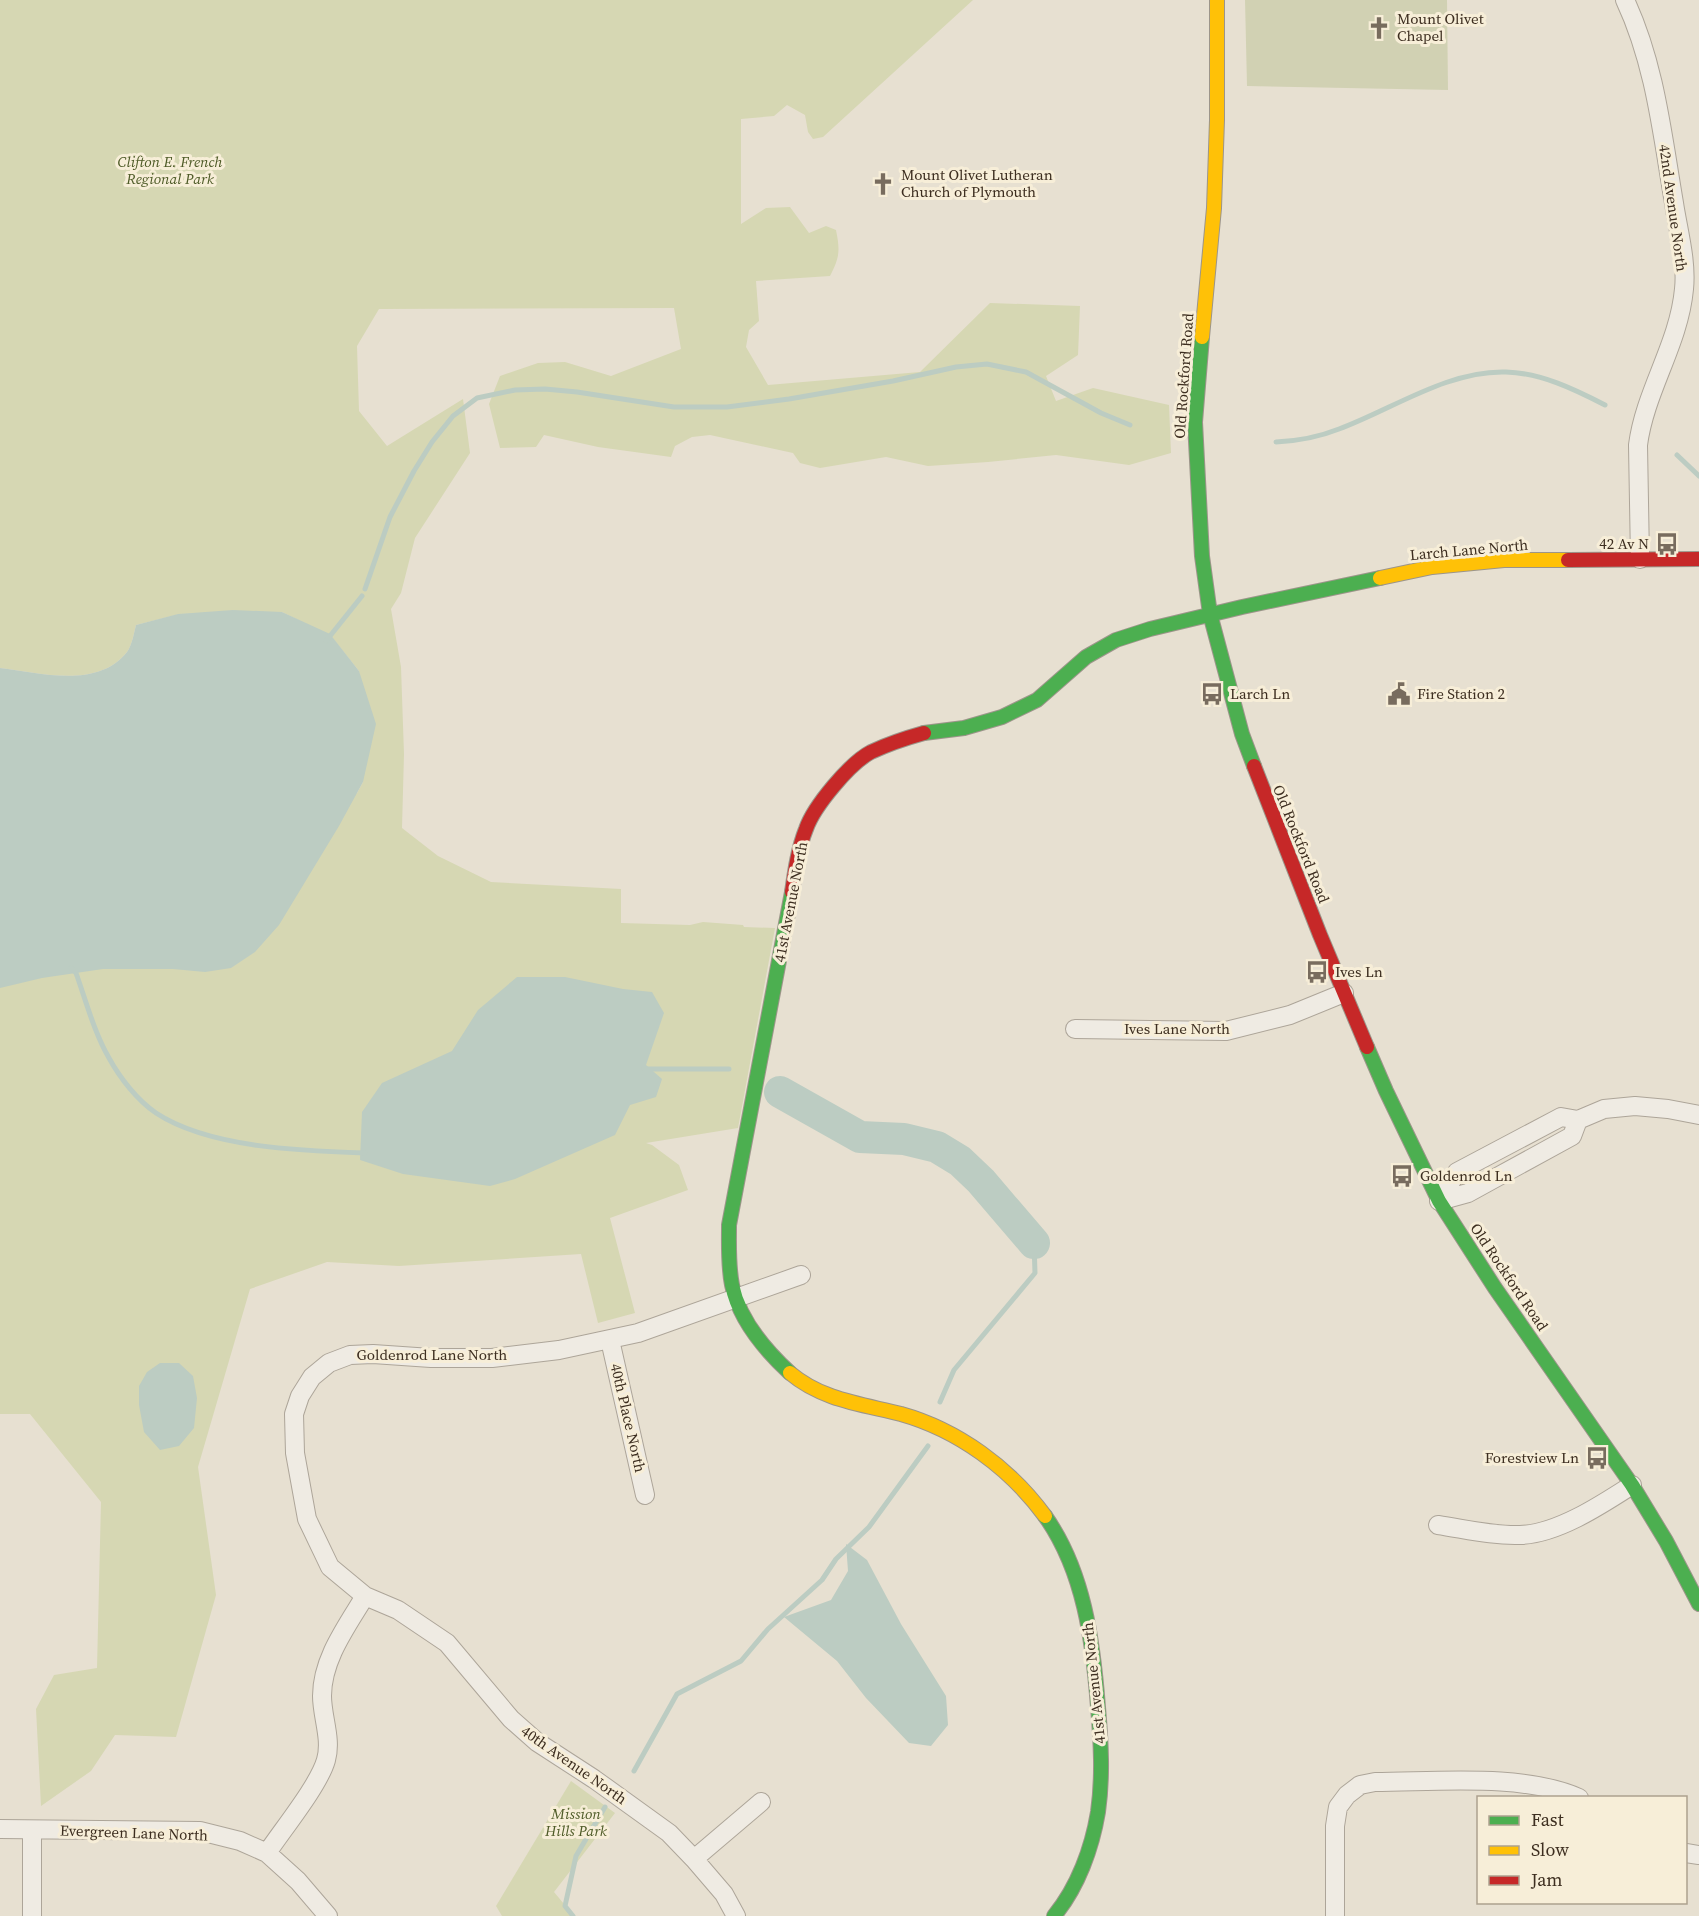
<svg xmlns="http://www.w3.org/2000/svg" width="1699" height="1916" font-family="'Source Serif 4',serif">
<style>
.green{fill:#d6d7b3}
.cemetery{fill:#d1d1b3}
.water{fill:#bcccc2}
.lines{fill:none;stroke-linecap:round;stroke-linejoin:round}
.stream{stroke:#bcccc2;stroke-width:5}
.river{stroke:#bcccc2;stroke-width:32}
.street-casing{stroke:#ada599;stroke-width:20}
.fast-casing{stroke:#9c958a;stroke-width:16}
.slow-casing{stroke:#9c958a;stroke-width:16}
.jam-casing{stroke:#9c958a;stroke-width:16}
.street{stroke:#efebe3;stroke-width:18}
.fast{stroke:#4caf50;stroke-width:14}
.slow{stroke:#ffc107;stroke-width:14}
.jam{stroke:#c62828;stroke-width:14}
.labels{text-anchor:middle;stroke-width:6;stroke-linejoin:round;paint-order:stroke}
.poi-label{font-size:15px;fill:#3d2e20;stroke:#f7eed8;text-anchor:start}
.park-label{font-size:15px;font-style:italic;fill:#4d5a26;stroke:#f7eed8}
.street-label{font-size:15px;fill:#3d2e20;stroke:#f7eed8}
</style>
<rect width="100%" height="100%" fill="#e7e0d1"/>
<!-- green -->
<path class="green" d="M 0,0 L 973,0 L 823,137 L 813,139 L 808,132 L 805,115 L 787,105 L 774,116 L 741,119 L 741,224 L 766,208 L 790,207 L 809,233 L 826,226 L 836,230 C 840,250 840,257 830,276 L 756,281 L 759,321 L 749,330 L 746,347 L 768,385 L 920,372 L 990,303 L 1080,306 L 1078,355 L 1046,376 L 1056,401 L 1093,388 L 1169,405 L 1171,453 L 1129,465 L 1056,455 L 988,462 L 928,466 L 886,457 L 820,468 L 800,463 L 793,453 L 710,435 L 692,437 L 675,446 L 671,457 L 598,447 L 544,435 L 536,447 L 500,448 L 489,404 L 500,376 L 538,363 L 565,362 L 611,376 L 681,349 L 674,308 L 379,309 L 357,346 L 359,411 L 387,446 L 463,399 L 470,453 L 415,538 L 401,593 L 391,609 L 401,667 L 404,754 L 402,828 L 438,856 L 491,882 L 621,889 L 621,923 L 690,925 L 703,922 L 743,925 L 744,927 L 775,928 L 738,1128 L 646,1143 L 652,1145 L 679,1165 L 688,1190 L 610,1218 L 635,1313 L 598,1323 L 581,1254 L 399,1266 L 327,1262 L 250,1289 L 198,1467 L 216,1595 L 176,1737 L 115,1735 L 91,1771 L 41,1806 L 36,1709 L 54,1675 L 97,1668 L 101,1502 L 30,1414 L 0,1414 L 0,956 L 357,793 L 363,782 L 359,671 L 331,636 L 282,612 L 180,614 L 136,625 C 134,633 132,645 127,652 C 98,689 41,673 0,668 Z
M 571,1781 L 615,1813 L 554,1892 L 574,1916 L 502,1916 L 496,1906 Z"/>
<!-- cemetery -->
<path class="cemetery" d="M 1245,0 L 1447,0 L 1448,90 L 1247,86 Z"/>
<!-- water -->
<path class="water" d="M 233,610 L 282,612 L 330,634 L 359,671 L 376,724 L 363,782 L 339,826 L 279,925 L 255,952 L 231,968 L 205,972 L 173,969 L 103,969 L 42,978 L 0,988 L 0,668 C 41,673 98,689 127,652 C 132,645 134,633 136,625 L 178,614 Z
M 517,977 L 565,977 L 623,989 L 652,992 L 664,1013 L 646,1065 L 662,1079 L 656,1097 L 630,1105 L 615,1135 L 515,1179 L 490,1186 L 403,1174 L 360,1160 L 362,1112 L 382,1083 L 452,1051 L 478,1010 Z
M 160,1363 L 179,1363 L 193,1376 L 197,1398 L 194,1428 L 179,1446 L 160,1450 L 144,1432 L 139,1405 L 139,1386 L 147,1372 Z
M 846,1544 L 867,1560 L 901,1624 L 946,1696 L 948,1725 L 931,1746 L 909,1743 L 866,1698 L 837,1661 L 784,1617 L 831,1600 L 848,1571 Z"/>
<g class="lines">
<!-- stream -->
<path class="stream" d="M 1276,442 C 1297,441 1319,437 1339,429 C 1391,410 1448,370 1506,372 C 1541,373 1574,389 1605,405
M 1677,455 L 1699,476
M 365,589 L 390,517 L 414,471 L 432,442 L 453,416 L 477,398 L 515,390 L 545,389 L 577,392 L 674,407 L 727,407 L 789,399 L 893,381 L 956,367 L 987,364 L 1026,372 L 1101,413 L 1130,425
M 326,641 L 362,596
M 71,968 L 76,973 C 86,1001 94,1032 109,1058 C 120,1078 137,1100 156,1113 C 209,1148 303,1151 365,1153
M 644,1069 L 729,1069
M 940,1402 L 954,1370 L 1035,1273 L 1034,1243
M 634,1771 L 677,1694 L 741,1661 L 768,1629 L 822,1580 L 836,1559 L 869,1527 L 928,1446
M 573,1916 L 565,1906 L 576,1856 L 605,1807"/>
<!-- river -->
<path class="river" d="M 780,1092 L 860,1137 L 904,1139 L 937,1147 L 960,1161 L 981,1181 L 1034,1243"/>
<!-- street casing -->
<g class="street-casing">
<path id="street" d="M 1625,0 C 1655,64 1662,133 1674,203 C 1678,230 1687,261 1684,289 C 1679,344 1645,391 1638,445 L 1640,559
M 1075,1029 L 1226,1031 L 1290,1015 L 1344,993
M 1439,1201 L 1457,1172 L 1561,1117 L 1578,1120 L 1604,1109 L 1635,1106 L 1668,1109 L 1699,1115
M 1439,1201 L 1468,1193 L 1572,1136 L 1578,1120
M 610,1340 L 645,1495
M 1438,1525 C 1465,1529 1493,1536 1520,1535 C 1557,1534 1601,1505 1632,1485
M 0,1829 L 200,1831 L 240,1841 L 267,1853 L 298,1881 L 328,1916
M 267,1853 C 283,1829 319,1785 326,1760 C 332,1739 322,1717 322,1696 C 322,1659 347,1626 365,1596
M 1686,1853 L 1699,1855
M 694,1859 L 761,1802
M 32,1916 L 32,1830
M 736,1916 L 724,1894 L 694,1859 L 669,1833 L 594,1779 L 537,1742 L 511,1719 L 447,1643 L 398,1610 L 365,1596 L 330,1567 L 307,1519 L 295,1453 L 294,1414 L 300,1396 L 312,1377 L 329,1363 L 350,1355 L 373,1354 L 431,1358 L 492,1358 L 559,1350 L 638,1333 L 801,1275
M 1335,1916 L 1335,1826 L 1338,1807 L 1347,1795 L 1360,1785 L 1375,1782 C 1435,1782 1524,1773 1579,1798"/>
</g>
<!-- fast casing -->
<g class="fast-casing">
<path id="fast" d="M 1202,337 L 1195,422 L 1202,556 L 1210,614 L 1242,734 L 1254,766
M 924,733 L 964,728 L 1002,717 L 1037,700 L 1086,657 L 1116,640 L 1150,629 L 1242,607 L 1380,578
M 1367,1047 L 1386,1091 L 1439,1201 L 1495,1288 L 1632,1485 L 1666,1541 L 1699,1604
M 790,1373 C 765,1350 739,1319 732,1285 C 728,1265 729,1245 729,1225 L 792,892
M 1045,1516 C 1084,1571 1093,1641 1098,1707 C 1101,1742 1103,1777 1098,1812 C 1092,1848 1078,1887 1054,1916"/>
</g>
<!-- slow casing -->
<g class="slow-casing">
<path id="slow" d="M 1202,337 L 1214,208 L 1217,120 L 1217,0
M 1380,578 L 1432,567 L 1504,560 L 1568,560
M 790,1373 C 822,1400 861,1404 901,1414 C 958,1430 1010,1468 1045,1516"/>
</g>
<!-- jam casing -->
<g class="jam-casing">
<path id="jam" d="M 1568,560 L 1699,559
M 1254,766 L 1320,935 L 1367,1047
M 792,892 C 795,871 798,849 806,829 C 814,806 850,763 871,752 C 888,744 906,738 924,733"/>
</g>
<!-- street -->
<use href="#street" class="street"/>
<!-- fast -->
<use href="#fast" class="fast"/>
<!-- slow -->
<use href="#slow" class="slow"/>
<!-- jam -->
<use href="#jam" class="jam"/>
</g>
<!-- icons -->
<defs>
<g id="church-bare" transform="scale(1.8)"><path d="M-1.2-6h2.4v3.5h3.3v2.4h-3.3V6h-2.4V-.1h-3.3v-2.4h3.3Z" fill="#786c5e" stroke="#f7eed8" stroke-width="2.5" paint-order="stroke"/></g>
<g id="bus-bare" transform="scale(1.8)"><path d="M-5-6H5V4H4V6H2V4H-2V6H-4V4H-5ZM-3.5-4V0h7V-4ZM-3.5 1.2v1.5H-2V1.2ZM2 1.2v1.5H3.5V1.2Z" fill="#786c5e" stroke="#f7eed8" stroke-width="2.5" paint-order="stroke"/></g>
<g id="civic-bare" transform="scale(1.8)"><path d="M-.6-6.5H3V-4.5H.6V-3L4-1V1h2V6H-6V1h2V-1L-.6-3ZM-1.2 2.5V6h2.4V2.5Z" fill="#786c5e" stroke="#f7eed8" stroke-width="2.5" paint-order="stroke"/></g>
</defs>
<g fill-rule="evenodd">
<use href="#church-bare" x="1379" y="28"/>
<use href="#church-bare" x="883" y="184"/>
<use href="#bus-bare" x="1667" y="544"/>
<use href="#bus-bare" x="1212" y="694"/>
<use href="#civic-bare" x="1399" y="694"/>
<use href="#bus-bare" x="1317" y="972"/>
<use href="#bus-bare" x="1402" y="1176"/>
<use href="#bus-bare" x="1597" y="1458"/>
</g>
<g class="labels">
<!-- poi labels -->
<g class="poi-label">
<text x="1397" y="24">Mount Olivet<tspan x="1397" dy="17">Chapel</tspan></text>
<text x="901" y="180">Mount Olivet Lutheran<tspan x="901" dy="17">Church of Plymouth</tspan></text>
<text x="1649" y="549" text-anchor="end">42 Av N</text>
<text x="1230" y="699">Larch Ln</text>
<text x="1417" y="699">Fire Station 2</text>
<text x="1335" y="977">Ives Ln</text>
<text x="1420" y="1181">Goldenrod Ln</text>
<text x="1579" y="1463" text-anchor="end">Forestview Ln</text>
</g>
<!-- park labels -->
<g class="park-label">
<text x="170" y="167">Clifton E. French<tspan x="170" dy="17">Regional Park</tspan></text>
<text x="576" y="1819">Mission<tspan x="576" dy="17">Hills Park</tspan></text>
</g>
<!-- street labels -->
<g class="street-label">
<text transform="translate(1673 208) rotate(82)" y="5">42nd Avenue North</text>
<text transform="translate(1184 376) rotate(-86)" y="5">Old Rockford Road</text>
<text transform="translate(1469 550) rotate(-5)" y="5">Larch Lane North</text>
<text transform="translate(1301 844) rotate(68)" y="5">Old Rockford Road</text>
<text transform="translate(791 902) rotate(-79)" y="5">41st Avenue North</text>
<text x="1177" y="1034">Ives Lane North</text>
<text transform="translate(1509 1277) rotate(56)" y="5">Old Rockford Road</text>
<text x="432" y="1360">Goldenrod Lane North</text>
<text transform="translate(628 1418) rotate(77)" y="5">40th Place North</text>
<text transform="translate(1094 1683) rotate(-96)" y="5">41st Avenue North</text>
<text transform="translate(574 1765) rotate(35)" y="5">40th Avenue North</text>
<text transform="translate(134 1833) rotate(2)" y="5">Evergreen Lane North</text>
</g>
</g>
<!-- legend -->
<rect x="1477" y="1796" width="210" height="108" fill="#f7eed8" stroke="#ada18e" stroke-width="1.5"/>
<rect x="1489" y="1816" width="30" height="9" fill="#4caf50" stroke="#ada18e" stroke-width="1.5"/>
<text x="1531" y="1826" font-size="18" fill="#3d2e20">Fast</text>
<rect x="1489" y="1846" width="30" height="9" fill="#ffc107" stroke="#ada18e" stroke-width="1.5"/>
<text x="1531" y="1856" font-size="18" fill="#3d2e20">Slow</text>
<rect x="1489" y="1876" width="30" height="9" fill="#c62828" stroke="#ada18e" stroke-width="1.5"/>
<text x="1531" y="1886" font-size="18" fill="#3d2e20">Jam</text>
</svg>
